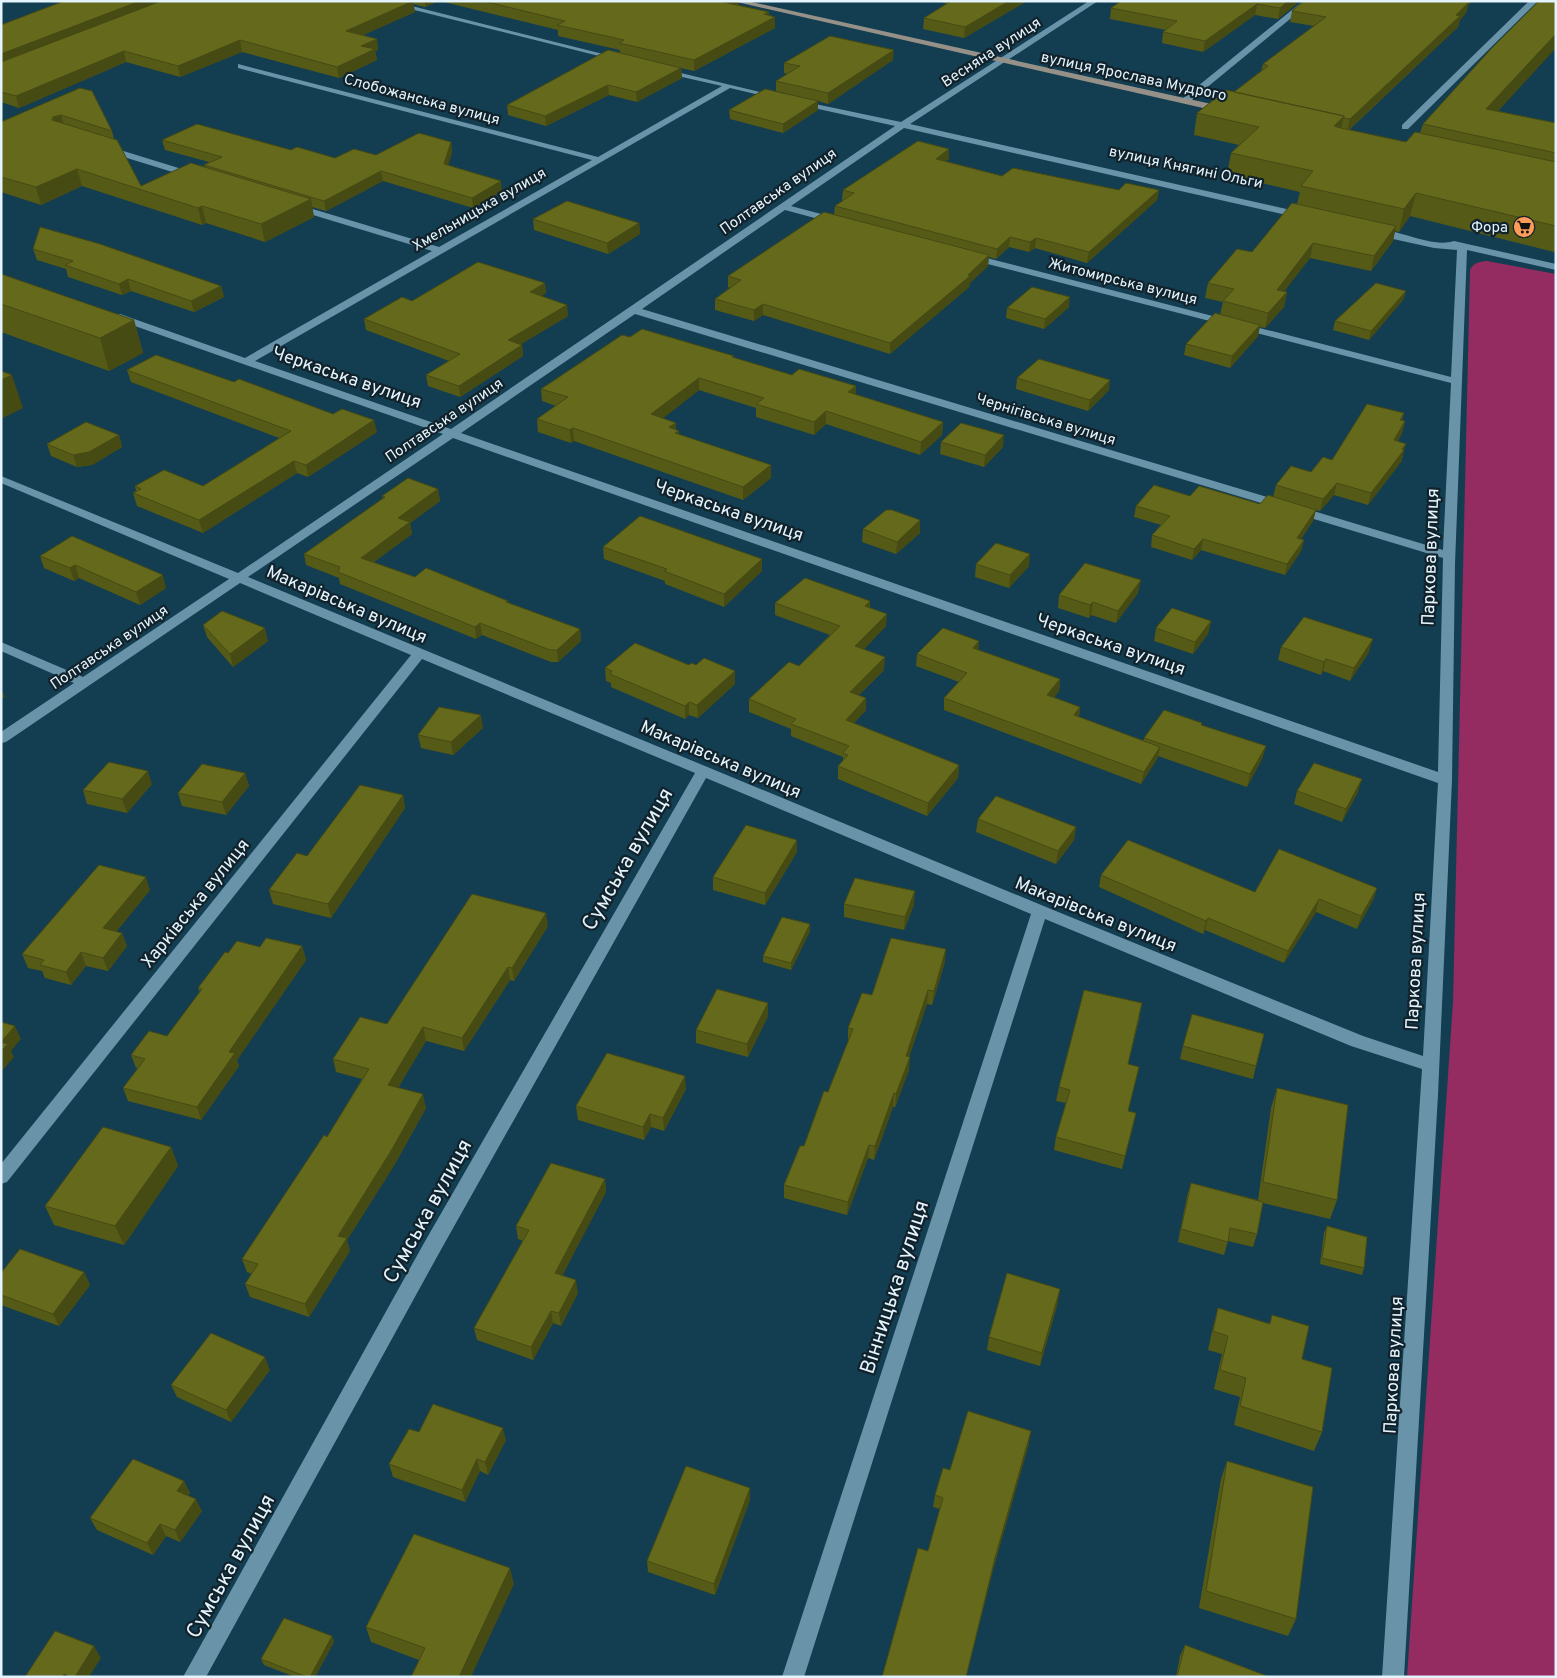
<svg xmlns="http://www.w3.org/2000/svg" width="1557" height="1678" font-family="Overpass,sans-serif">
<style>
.green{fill:#942b61}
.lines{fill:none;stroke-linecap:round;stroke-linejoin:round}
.street{fill:#6993a9;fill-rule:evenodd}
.secondary{fill:#969188;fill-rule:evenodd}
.wall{fill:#565a17}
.shaded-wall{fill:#464a13}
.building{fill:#64691b;stroke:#464a13}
.labels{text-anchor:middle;stroke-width:4.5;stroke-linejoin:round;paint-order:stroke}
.far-street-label{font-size:15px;fill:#e3f4fe;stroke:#11222b}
.far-poi-label{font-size:15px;fill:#e3f4fe;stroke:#11222b;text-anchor:end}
.street-label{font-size:18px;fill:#e3f4fe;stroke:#11222b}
.near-street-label{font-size:21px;fill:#e3f4fe;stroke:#11222b}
</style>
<rect width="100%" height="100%" fill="#133d50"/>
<!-- green -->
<path class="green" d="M 1487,261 L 1556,274 L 1556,1677 L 1407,1677 L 1453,1002 L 1470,270 C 1474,262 1479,262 1487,261 Z"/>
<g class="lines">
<!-- street -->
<path class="street" d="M 378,1 L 392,1 L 623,59 L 619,61 Z
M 1089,1 L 1098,1 L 910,124 L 1304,213 L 1307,214 L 1307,218 L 1304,219 L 904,128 L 791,206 L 840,219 L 840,223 L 837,224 L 785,210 L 642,309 L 1443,550 L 1451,383 L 968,259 L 966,257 L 971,254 L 1451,377 L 1457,250 L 1434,248 L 1375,235 L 1372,234 L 1372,230 C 1394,226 1430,249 1454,241 L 1556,264 L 1556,270 L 1467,250 L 1455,564 L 1452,780 L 1438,1095 L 1404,1677 L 1382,1677 L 1422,1069 L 1351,1046 L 1045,919 L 804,1677 L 782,1677 L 1031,914 L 706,778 L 438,1255 L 206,1677 L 183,1677 L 424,1243 L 695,773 L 422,659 L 7,1182 L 1,1184 L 1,1164 L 411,655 L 240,583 L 6,742 L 1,743 L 1,732 L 74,683 L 1,651 L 1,642 L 83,677 L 229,579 L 1,483 L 1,476 L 238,573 L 443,434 L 112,318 L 111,316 L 112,314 L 120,314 L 245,358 L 432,251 L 290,208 L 290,204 L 296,204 L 439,247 L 592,160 L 238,68 L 238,64 L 598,157 L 722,86 L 660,72 L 660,68 L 781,97 L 777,99 L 730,88 L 255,361 L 451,429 L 895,126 L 796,104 L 796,100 L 901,122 ZM 635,314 L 1443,558 L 1438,772 L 461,433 ZM 453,438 L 1438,783 L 1423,1056 L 1363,1036 L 1046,907 L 248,577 Z
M 1303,1 L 1312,1 L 1188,103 L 1182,103 L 1182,99 Z
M 1529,1 L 1538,1 L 1408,129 L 1402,129 L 1402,125 Z
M 104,145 L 198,174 L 200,176 L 195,179 L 192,178 L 101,150 L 101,146 Z"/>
<!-- secondary -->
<path class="secondary" d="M 732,1 L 747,1 L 1225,107 L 1229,110 L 1225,113 Z"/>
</g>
<!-- wall -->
<path class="wall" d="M 64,1 L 439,1 L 425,7 L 413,4 L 415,12 L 363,35 L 377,39 L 378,50 L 375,51 L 377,60 L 339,78 L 242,52 L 180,77 L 126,62 L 19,108 L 1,102 L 1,25 Z
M 440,1 L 739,1 L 739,4 L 738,5 L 769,12 L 769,15 L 775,28 L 694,71 L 681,68 L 682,78 L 637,102 L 609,95 L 546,126 L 508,115 L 507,105 L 620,53 L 620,50 L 558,36 L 558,30 Z
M 939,1 L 1027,1 L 964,38 L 923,29 L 924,18 L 947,4 Z
M 1121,1 L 1300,1 L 1278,19 L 1255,15 L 1203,52 L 1162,43 L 1163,32 L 1166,30 L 1110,19 L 1111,8 Z
M 1304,1 L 1472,1 L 1468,5 L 1466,13 L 1460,20 L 1458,27 L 1349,130 L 1406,142 L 1420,133 L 1423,124 L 1498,111 L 1556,123 L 1556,249 L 1554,252 L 1410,216 L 1399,232 L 1395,231 L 1393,241 L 1371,271 L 1310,258 L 1284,291 L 1287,292 L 1284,307 L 1265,328 L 1260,327 L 1258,336 L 1230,368 L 1184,355 L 1186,344 L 1220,315 L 1223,302 L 1205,298 L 1208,283 L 1252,252 L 1297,204 L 1300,192 L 1227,175 L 1231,153 L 1239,145 L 1194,135 L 1197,113 L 1234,92 L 1261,71 L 1263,64 L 1314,26 L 1290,22 L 1292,11 Z
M 893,60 L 828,104 L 818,101 L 818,110 L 783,133 L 730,119 L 729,110 L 817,101 L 776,91 L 776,81 L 788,74 L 784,73 L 784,63 Z
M 80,88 L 112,131 L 114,139 L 141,186 L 205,167 L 204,165 L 209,162 L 165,150 L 162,140 L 291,150 L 335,158 L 376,155 L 451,142 L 452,152 L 448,165 L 502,191 L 473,208 L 383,181 L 326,211 L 312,207 L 314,217 L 265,242 L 206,223 L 202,225 L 82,186 L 41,205 L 1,192 L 1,122 Z
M 949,159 L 945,161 L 1002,176 L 1119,190 L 1159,190 L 1157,200 L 1087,263 L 1035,248 L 1029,252 L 1009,247 L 996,259 L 989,257 L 988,266 L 970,283 L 969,287 L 890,354 L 763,315 L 754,321 L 715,310 L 715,299 L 730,288 L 728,287 L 728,276 L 834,214 L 835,206 L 843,200 L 842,200 L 843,190 Z
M 533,219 L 639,223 L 640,234 L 608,254 L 534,230 Z
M 33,249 L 221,286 L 224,297 L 194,312 L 131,291 L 122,295 L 68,277 L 66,269 L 37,260 Z
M 1,274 L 134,320 L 143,353 L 109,371 L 1,332 Z
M 545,283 L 546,293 L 541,296 L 568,316 L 521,344 L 522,345 L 523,356 L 460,397 L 428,386 L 426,375 L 449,361 L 366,330 L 364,319 L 412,301 Z
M 1406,291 L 1403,300 L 1369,340 L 1333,330 L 1335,321 Z
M 1069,307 L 1044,329 L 1006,318 L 1007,308 Z
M 630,337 L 734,358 L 792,375 L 856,386 L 856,395 L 943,422 L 942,435 L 920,455 L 826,424 L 814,435 L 756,417 L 756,408 L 699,390 L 663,418 L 676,423 L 676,430 L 679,431 L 679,435 L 771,465 L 771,478 L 743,500 L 574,441 L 571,443 L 538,432 L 537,419 L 556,406 L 542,401 L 541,389 Z
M 127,370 L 377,432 L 308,477 L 297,473 L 203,533 L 137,506 L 133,493 L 136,491 L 135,486 L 203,486 L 279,438 L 131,382 Z
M 1017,378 L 1109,390 L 1088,411 L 1016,389 Z
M 1404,413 L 1402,420 L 1405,421 L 1402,433 L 1398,441 L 1403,456 L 1401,462 L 1368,505 L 1334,495 L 1320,511 L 1316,510 L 1313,521 L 1301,539 L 1304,540 L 1301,551 L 1285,575 L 1201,550 L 1192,560 L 1151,547 L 1152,535 L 1161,525 L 1134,517 L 1136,506 L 1190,496 L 1260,504 L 1273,497 L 1276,485 L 1311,472 L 1332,460 Z
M 119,435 L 122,447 L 92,465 L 77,467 L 51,456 L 47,444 Z
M 941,442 L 1003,447 L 984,467 L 940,454 Z
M 438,489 L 440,501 L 410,523 L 412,534 L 374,562 L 415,577 L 508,601 L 509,603 L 580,629 L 581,641 L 558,662 L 551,662 L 482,635 L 476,639 L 340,584 L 339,578 L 306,565 L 304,554 L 383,498 L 382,496 Z
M 920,520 L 920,533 L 896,554 L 862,542 L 863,529 Z
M 603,547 L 762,571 L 724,607 L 665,584 L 665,581 L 604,559 Z
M 40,556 L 166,588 L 140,605 L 79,578 L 74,581 L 44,568 Z
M 976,564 L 1029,566 L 1009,588 L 975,577 Z
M 1138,593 L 1116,623 L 1091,615 L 1089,618 L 1058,608 L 1059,595 Z
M 870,601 L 870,608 L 886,626 L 864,649 L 884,670 L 859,695 L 866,710 L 854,723 L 959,765 L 958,778 L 927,816 L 838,779 L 838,766 L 843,761 L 843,757 L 791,736 L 791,729 L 749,712 L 749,699 L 799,666 L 830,635 L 775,615 L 775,603 Z
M 1211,621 L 1208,634 L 1193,654 L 1154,641 L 1156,628 Z
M 203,625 L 268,641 L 233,667 L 207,637 Z
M 979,641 L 978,650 L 1060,679 L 1059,691 L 1054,697 L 1080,707 L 1079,717 L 1143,741 L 1144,738 L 1202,723 L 1202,725 L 1266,746 L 1262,759 L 1247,787 L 1158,756 L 1157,759 L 1141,784 L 944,710 L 944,698 L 959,682 L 916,666 L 917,654 Z
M 1281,647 L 1369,652 L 1350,681 L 1323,671 L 1321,675 L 1278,660 Z
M 605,668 L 735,684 L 698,718 L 689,715 L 685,719 L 611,687 L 611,683 L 606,681 Z
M 483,728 L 453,755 L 421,748 L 418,735 Z
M 245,773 L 249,786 L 226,815 L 182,806 L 178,793 Z
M 152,784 L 127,813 L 87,804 L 83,790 Z
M 1297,791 L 1358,792 L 1342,822 L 1294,804 Z
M 403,795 L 405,808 L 331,918 L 273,904 L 269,890 Z
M 978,819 L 1076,827 L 1074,840 L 1056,864 L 976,832 Z
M 797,852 L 765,905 L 713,890 L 713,877 Z
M 1101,875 L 1255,892 L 1377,888 L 1373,900 L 1357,929 L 1316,912 L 1284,963 L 1205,930 L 1203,934 L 1099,887 Z
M 150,890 L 116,932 L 122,933 L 127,946 L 108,971 L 86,966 L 71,985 L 45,978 L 42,971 L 28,968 L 22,954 Z
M 844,904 L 914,905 L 904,930 L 844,917 Z
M 548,926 L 514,981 L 510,980 L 464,1051 L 426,1041 L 398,1088 L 426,1108 L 395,1164 L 347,1240 L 350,1251 L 309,1317 L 250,1297 L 245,1284 L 252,1274 L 247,1272 L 242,1259 L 327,1137 L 362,1079 L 336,1072 L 333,1059 L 387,1024 Z
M 810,931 L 791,970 L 763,962 L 763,956 Z
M 302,946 L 306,960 L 237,1060 L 239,1066 L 201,1120 L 128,1101 L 123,1088 L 138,1068 L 136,1068 L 131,1055 L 167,1036 L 200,992 L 198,988 L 228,953 L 260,947 Z
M 945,962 L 932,1005 L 927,1004 L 909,1057 L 909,1070 L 895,1107 L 893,1107 L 874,1160 L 868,1158 L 847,1215 L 784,1198 L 784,1185 L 804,1146 L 828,1092 L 848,1042 L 848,1028 L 872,995 Z
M 768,1003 L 768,1016 L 748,1057 L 696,1043 L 696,1030 Z
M 1140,1016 L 1128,1064 L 1129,1112 L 1136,1113 L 1122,1169 L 1054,1150 L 1056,1137 L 1066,1103 L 1056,1101 L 1059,1087 Z
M 1183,1046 L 1256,1066 L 1253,1079 L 1180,1059 Z
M 1277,1088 L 1337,1200 L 1330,1219 L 1263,1203 L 1257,1234 L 1253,1247 L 1228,1241 L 1224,1255 L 1178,1242 L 1187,1196 L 1191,1183 L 1258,1200 L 1271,1108 Z
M 686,1089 L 664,1131 L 651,1127 L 644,1140 L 578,1120 L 576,1106 Z
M 171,1147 L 178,1166 L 124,1245 L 54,1225 L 45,1206 Z
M 605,1179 L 606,1192 L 562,1275 L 578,1293 L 561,1326 L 553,1323 L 533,1360 L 477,1340 L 474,1328 L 523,1241 L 518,1239 L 516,1226 Z
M 1327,1226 L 1364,1268 L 1362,1275 L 1320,1264 L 1324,1233 Z
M 84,1272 L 90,1285 L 59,1326 L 1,1305 L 1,1273 Z
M 1058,1302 L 1040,1366 L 987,1350 L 989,1337 Z
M 1218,1308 L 1269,1324 L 1272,1315 L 1302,1359 L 1322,1432 L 1314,1451 L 1234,1425 L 1240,1397 L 1214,1389 L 1222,1354 L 1208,1350 L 1213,1327 Z
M 270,1370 L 231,1422 L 177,1397 L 171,1385 Z
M 419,1432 L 506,1440 L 488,1475 L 480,1471 L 465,1502 L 393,1477 L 389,1464 Z
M 1029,1443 L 993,1570 L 966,1677 L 882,1677 L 928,1551 L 940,1509 L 933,1507 L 935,1495 L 950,1470 Z
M 1227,1461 L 1296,1619 L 1288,1636 L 1199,1608 L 1221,1479 Z
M 184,1481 L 190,1493 L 188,1496 L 202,1511 L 180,1542 L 166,1536 L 153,1555 L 97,1530 L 90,1518 Z
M 750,1500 L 715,1595 L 648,1572 L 647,1561 Z
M 514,1584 L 419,1660 L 371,1642 L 366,1627 Z
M 332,1636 L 334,1642 L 315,1677 L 295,1677 L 264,1665 L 261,1659 Z
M 1185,1645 L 1267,1677 L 1176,1677 L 1180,1656 Z"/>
<!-- shaded-wall -->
<path class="shaded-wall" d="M 140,1 L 170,1 L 1,67 L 1,54 Z
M 413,1 L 415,12 L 347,42 L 346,31 Z
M 425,1 L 439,1 L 425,7 Z
M 724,1 L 739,1 L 739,4 L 723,12 Z
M 1009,1 L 1027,1 L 964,38 L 965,27 Z
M 1288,1 L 1300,1 L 1278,19 L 1280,8 Z
M 1463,1 L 1472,1 L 1468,5 L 1466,13 L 1460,20 L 1458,27 L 1347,131 L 1350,119 L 1456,15 Z
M 1257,4 L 1255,15 L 1203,52 L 1205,41 Z
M 769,12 L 769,20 L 775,17 L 775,28 L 694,71 L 694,60 Z
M 1556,34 L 1556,48 L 1480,131 L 1486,109 Z
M 377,39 L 378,50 L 375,51 L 377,60 L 339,78 L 337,67 L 361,46 Z
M 240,40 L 242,52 L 180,77 L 178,66 Z
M 894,50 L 893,60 L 828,104 L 828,93 Z
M 124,51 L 126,62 L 19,108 L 16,96 Z
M 681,68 L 682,78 L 637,102 L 636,92 Z
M 608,85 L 609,95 L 546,126 L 545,116 Z
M 818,101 L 818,110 L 783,133 L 783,124 Z
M 61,115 L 66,132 L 52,120 L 53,117 Z
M 1344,116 L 1339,139 L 1334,126 Z
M 451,142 L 452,152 L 446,174 L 444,164 Z
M 949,149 L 949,159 L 935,168 L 936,159 Z
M 77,169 L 82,186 L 41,205 L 36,187 Z
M 381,171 L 383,181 L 326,211 L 324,201 Z
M 501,181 L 502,191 L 473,208 L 472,198 Z
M 1159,190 L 1157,200 L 1087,263 L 1089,252 Z
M 1416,193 L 1410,216 L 1399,232 L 1404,209 Z
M 311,199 L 314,217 L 265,242 L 261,224 Z
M 202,206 L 206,223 L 202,225 L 198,208 Z
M 639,223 L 640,234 L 608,254 L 607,243 Z
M 1396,226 L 1393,241 L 1371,271 L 1374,256 Z
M 1010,237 L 1009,247 L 996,259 L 997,249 Z
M 1036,238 L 1035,248 L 1029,252 L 1030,242 Z
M 1313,243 L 1310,258 L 1274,305 L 1277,290 Z
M 989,255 L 988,266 L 970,283 L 969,287 L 890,354 L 890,343 Z
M 128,279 L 131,291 L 122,295 L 119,284 Z
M 545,283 L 546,293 L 531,303 L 530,292 Z
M 221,286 L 224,297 L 194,312 L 191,301 Z
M 1406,291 L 1403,300 L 1369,340 L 1371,331 Z
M 1287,292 L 1284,307 L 1265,328 L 1268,313 Z
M 1070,297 L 1069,307 L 1044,329 L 1045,319 Z
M 763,304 L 763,315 L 754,321 L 754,310 Z
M 567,305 L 568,316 L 510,351 L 508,340 Z
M 134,320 L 143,353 L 109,371 L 100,338 Z
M 1260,325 L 1258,336 L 1230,368 L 1232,356 Z
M 522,345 L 523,356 L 460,397 L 459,386 Z
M 12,375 L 23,408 L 1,419 L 1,380 Z
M 699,378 L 699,390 L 652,427 L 651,414 Z
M 1110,380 L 1109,390 L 1088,411 L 1090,400 Z
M 856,386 L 856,398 L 848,392 Z
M 826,411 L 826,424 L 814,435 L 814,422 Z
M 374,420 L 377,432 L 308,477 L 306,465 Z
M 1405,421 L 1402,433 L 1391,452 L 1394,440 Z
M 943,422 L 942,435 L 920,455 L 921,442 Z
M 676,423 L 676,433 L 679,431 L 679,444 L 669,427 Z
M 573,428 L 574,441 L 571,443 L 570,430 Z
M 119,435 L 122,447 L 92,465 L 77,467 L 73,455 Z
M 1004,435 L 1003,447 L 984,467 L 985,455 Z
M 1406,444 L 1401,462 L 1368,505 L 1371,493 Z
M 294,461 L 297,473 L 203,533 L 199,520 Z
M 771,465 L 771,478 L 743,500 L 743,487 Z
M 1337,483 L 1334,495 L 1320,511 L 1323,499 Z
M 438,489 L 440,501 L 410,523 L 412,534 L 364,569 L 361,558 L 398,518 Z
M 1316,510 L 1313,521 L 1294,549 L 1297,538 Z
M 920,520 L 920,533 L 896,554 L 897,542 Z
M 1203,539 L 1201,550 L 1192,560 L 1194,549 Z
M 1304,540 L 1301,551 L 1285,575 L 1287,564 Z
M 1030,554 L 1029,566 L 1009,588 L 1010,575 Z
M 762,559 L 762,571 L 724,607 L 724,594 Z
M 75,565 L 79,578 L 74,581 L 70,568 Z
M 163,575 L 166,588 L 140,605 L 136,592 Z
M 1141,580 L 1138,593 L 1116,623 L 1118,611 Z
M 870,601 L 869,613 L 865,606 Z
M 1093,602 L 1091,615 L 1089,618 L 1090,605 Z
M 887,614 L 886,626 L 855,659 L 855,646 Z
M 1211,621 L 1208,634 L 1193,654 L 1195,642 Z
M 480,623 L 482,635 L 476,639 L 475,627 Z
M 265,628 L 268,641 L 233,667 L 230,654 Z
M 580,629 L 581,641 L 558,662 L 557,650 Z
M 1373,639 L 1369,652 L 1350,681 L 1354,668 Z
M 979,641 L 978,653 L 973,648 Z
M 885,657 L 884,670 L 850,704 L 850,692 Z
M 1326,659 L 1323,671 L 1321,675 L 1324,662 Z
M 735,671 L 735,684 L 698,718 L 697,705 Z
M 1060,679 L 1059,691 L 1046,707 L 1047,695 Z
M 1,688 L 5,697 L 1,699 Z
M 866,698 L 866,710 L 846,732 L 846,720 Z
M 689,702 L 689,715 L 685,719 L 685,706 Z
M 1080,707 L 1079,719 L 1074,715 Z
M 481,715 L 483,728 L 453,755 L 451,742 Z
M 1266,746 L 1262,759 L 1247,787 L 1250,774 Z
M 1160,747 L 1157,759 L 1141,784 L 1144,772 Z
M 959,765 L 958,778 L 927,816 L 928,803 Z
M 148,771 L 152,784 L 127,813 L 122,799 Z
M 245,773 L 249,786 L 226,815 L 222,802 Z
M 1362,779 L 1358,792 L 1342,822 L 1346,809 Z
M 403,795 L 405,808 L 331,918 L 328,904 Z
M 1076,827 L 1074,840 L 1056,864 L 1058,851 Z
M 797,840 L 797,852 L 765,905 L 765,893 Z
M 146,877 L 150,890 L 108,942 L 103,928 Z
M 1377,888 L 1373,900 L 1357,929 L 1361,916 Z
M 915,891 L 914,905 L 904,930 L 905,917 Z
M 1319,899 L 1316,912 L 1284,963 L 1288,951 Z
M 546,913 L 548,926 L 514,981 L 512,968 Z
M 1208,918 L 1205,930 L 1203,934 L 1206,921 Z
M 810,924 L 810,931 L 791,970 L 791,963 Z
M 122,933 L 127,946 L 108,971 L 103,958 Z
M 302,946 L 306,960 L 237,1060 L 239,1066 L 201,1120 L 197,1107 L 229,1052 Z
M 946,949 L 945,962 L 932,1005 L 934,991 Z
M 81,952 L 86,966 L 71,985 L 66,972 Z
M 508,967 L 510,980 L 464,1051 L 462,1038 Z
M 928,990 L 927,1004 L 907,1063 L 910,1057 L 909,1070 L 895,1107 L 896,1094 L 906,1056 Z
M 768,1003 L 768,1016 L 748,1057 L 747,1044 Z
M 15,1026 L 21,1039 L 11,1051 L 14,1057 L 1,1072 L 1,1042 Z
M 423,1027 L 426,1041 L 391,1099 L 388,1085 Z
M 685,1076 L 686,1089 L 664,1131 L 663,1118 Z
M 894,1093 L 893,1107 L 874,1160 L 875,1146 Z
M 423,1094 L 426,1108 L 395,1164 L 347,1240 L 350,1251 L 309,1317 L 305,1304 L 338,1236 Z
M 1136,1113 L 1133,1127 L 1122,1169 L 1125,1156 Z
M 650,1114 L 651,1127 L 644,1140 L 643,1127 Z
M 869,1145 L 868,1158 L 847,1215 L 848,1202 Z
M 171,1147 L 178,1166 L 124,1245 L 115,1226 Z
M 605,1179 L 606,1192 L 557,1286 L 555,1273 Z
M 84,1272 L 90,1285 L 59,1326 L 53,1314 Z
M 576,1280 L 578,1293 L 561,1326 L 559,1313 Z
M 1060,1289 L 1058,1302 L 1040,1366 L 1042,1353 Z
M 551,1311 L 553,1323 L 533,1360 L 531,1347 Z
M 265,1357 L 270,1370 L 231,1422 L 226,1410 Z
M 503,1428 L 506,1440 L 488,1475 L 485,1462 Z
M 1031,1431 L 1029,1443 L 993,1570 L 966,1677 L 995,1558 Z
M 477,1459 L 480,1471 L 465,1502 L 462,1490 Z
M 184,1481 L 190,1493 L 183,1503 L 177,1491 Z
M 750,1488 L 750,1500 L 715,1595 L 714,1584 Z
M 196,1499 L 202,1511 L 180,1542 L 175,1530 Z
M 160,1524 L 166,1536 L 153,1555 L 147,1543 Z
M 510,1568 L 514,1584 L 471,1677 L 459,1677 Z
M 332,1636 L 334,1642 L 315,1677 L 310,1677 Z
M 94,1646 L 101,1658 L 89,1677 L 75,1677 Z"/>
<!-- building -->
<path class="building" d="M 64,1 L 140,1 L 1,54 L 1,25 Z
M 161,1 L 413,1 L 346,31 L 377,39 L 361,46 L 375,49 L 337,67 L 240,40 L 178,66 L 124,51 L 16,96 L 1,92 L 1,62 Z
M 483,1 L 724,1 L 723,2 L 769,12 L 764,14 L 775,17 L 694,60 L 619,43 L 624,40 L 557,25 L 565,21 Z
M 951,1 L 1009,1 L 965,27 L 924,18 Z
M 1121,1 L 1288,1 L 1280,8 L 1257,4 L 1205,41 L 1163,32 L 1177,21 L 1111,8 Z
M 1304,1 L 1464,1 L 1469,2 L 1456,15 L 1460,16 L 1350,119 L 1344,118 L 1344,116 L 1234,92 L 1268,66 L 1263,64 L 1326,17 L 1292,11 Z
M 1539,1 L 1556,1 L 1556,34 L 1486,109 L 1556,123 L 1556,153 L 1423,124 L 1491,49 Z
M 830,36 L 894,50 L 828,93 L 776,81 L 800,66 L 784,63 Z
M 608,50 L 681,68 L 636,92 L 608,85 L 545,116 L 507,105 Z
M 80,88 L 92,91 L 112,131 L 61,115 L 53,117 L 52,120 L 117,140 L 141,186 L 191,163 L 311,199 L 261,224 L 202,206 L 198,208 L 77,169 L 36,187 L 1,177 L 1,122 Z
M 765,89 L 818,101 L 783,124 L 729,110 Z
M 1226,90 L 1344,116 L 1334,126 L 1341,128 L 1406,142 L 1415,132 L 1556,162 L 1556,226 L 1416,193 L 1404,209 L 1301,186 L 1313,171 L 1231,153 L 1259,127 L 1197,113 Z
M 197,124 L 291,150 L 297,147 L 335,158 L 354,149 L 376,155 L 419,133 L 451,142 L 444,164 L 501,181 L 472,198 L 381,171 L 324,201 L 204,165 L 222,157 L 162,140 Z
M 918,141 L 949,149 L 936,159 L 1002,176 L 1013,168 L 1119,190 L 1126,183 L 1159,190 L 1089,252 L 1036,238 L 1030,242 L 1010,237 L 997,249 L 835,206 L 854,193 L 843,190 Z
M 567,201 L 639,223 L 607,243 L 533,219 Z
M 1292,203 L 1396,226 L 1374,256 L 1313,243 L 1277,290 L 1287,292 L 1268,313 L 1223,301 L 1234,289 L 1208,283 L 1237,249 L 1252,252 Z
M 824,212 L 989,255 L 968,275 L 970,276 L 890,343 L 763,304 L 754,310 L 715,299 L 741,280 L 728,276 Z
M 40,227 L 100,244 L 221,286 L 191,301 L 128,279 L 119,284 L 65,265 L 73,261 L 33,249 Z
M 478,262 L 545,283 L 530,292 L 567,305 L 508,340 L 522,345 L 459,386 L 426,375 L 460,354 L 364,319 L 402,297 L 412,301 Z
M 1,274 L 134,320 L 100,338 L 1,304 Z
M 1376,283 L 1406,291 L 1371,331 L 1335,321 Z
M 1032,287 L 1070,297 L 1045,319 L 1007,308 Z
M 1215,313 L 1260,325 L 1232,356 L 1186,344 Z
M 642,329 L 734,356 L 732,357 L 792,375 L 799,369 L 856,386 L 848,392 L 943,422 L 921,442 L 826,411 L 814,422 L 756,404 L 764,398 L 699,378 L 651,414 L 676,423 L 669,427 L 679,431 L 675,433 L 771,465 L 743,487 L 573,428 L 570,430 L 537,419 L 568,397 L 541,389 L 622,335 L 630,337 Z
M 156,355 L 234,382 L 239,379 L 333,414 L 342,409 L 374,420 L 306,465 L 294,461 L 199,520 L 133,493 L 141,489 L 135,486 L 164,470 L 203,486 L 291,431 L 127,370 Z
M 1039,359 L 1110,380 L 1090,400 L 1017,378 Z
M 1,371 L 12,375 L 1,380 Z
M 1367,404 L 1404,413 L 1400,420 L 1405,421 L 1394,440 L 1406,444 L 1402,449 L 1404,450 L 1371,493 L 1337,483 L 1323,499 L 1276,485 L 1291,466 L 1311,472 L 1323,457 L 1332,460 Z
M 86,422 L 119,435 L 89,452 L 73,455 L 47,444 Z
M 961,423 L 1004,435 L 985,455 L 941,442 Z
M 408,478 L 438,489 L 398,518 L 410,522 L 361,558 L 415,577 L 426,568 L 508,601 L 506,602 L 580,629 L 557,650 L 550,650 L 480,623 L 475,627 L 338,572 L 340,567 L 304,554 L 385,497 L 382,496 Z
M 1154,485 L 1190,496 L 1199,486 L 1260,504 L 1268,495 L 1316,510 L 1297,538 L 1304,540 L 1287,564 L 1203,539 L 1194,549 L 1152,535 L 1170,516 L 1136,506 Z
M 886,510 L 892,510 L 920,520 L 897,542 L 863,529 Z
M 640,516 L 762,559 L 724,594 L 664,571 L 667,569 L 603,547 Z
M 72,536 L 163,575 L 136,592 L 75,565 L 70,568 L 40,556 Z
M 996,543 L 1030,554 L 1010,575 L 976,564 Z
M 1085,563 L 1141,580 L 1118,611 L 1093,602 L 1090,605 L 1059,595 Z
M 805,578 L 870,601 L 865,606 L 887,614 L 855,646 L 885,657 L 850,692 L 866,698 L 846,720 L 959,765 L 928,803 L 838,766 L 848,755 L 843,753 L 849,746 L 791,724 L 796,719 L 749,699 L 789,662 L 799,666 L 840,626 L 775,603 Z
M 1172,608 L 1211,621 L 1195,642 L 1156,628 Z
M 222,611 L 265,628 L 230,654 L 203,625 Z
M 1304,617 L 1373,639 L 1354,668 L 1326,659 L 1324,662 L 1281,647 Z
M 943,628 L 979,641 L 973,648 L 1060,679 L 1047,695 L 1080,707 L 1074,715 L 1160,747 L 1144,772 L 944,698 L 967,673 L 917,654 Z
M 635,643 L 689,665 L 691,663 L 696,665 L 704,658 L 735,671 L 697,705 L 689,702 L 685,706 L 610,674 L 612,671 L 605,668 Z
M 439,707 L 481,715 L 451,742 L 418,735 Z
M 1164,710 L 1202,723 L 1201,725 L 1266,746 L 1250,774 L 1144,738 Z
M 109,762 L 148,771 L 122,799 L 83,790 Z
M 1314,763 L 1362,779 L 1346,809 L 1297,791 Z
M 202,764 L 245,773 L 222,802 L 178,793 Z
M 360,785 L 403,795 L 328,904 L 269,890 L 297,853 L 307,856 Z
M 996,796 L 1076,827 L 1058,851 L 978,819 Z
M 746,825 L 797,840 L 765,893 L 713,877 Z
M 1128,840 L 1255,892 L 1279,849 L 1377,888 L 1361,916 L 1319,899 L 1288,951 L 1208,918 L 1206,921 L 1101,875 Z
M 99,865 L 146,877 L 103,928 L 122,933 L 103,958 L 81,952 L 66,972 L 40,965 L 44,960 L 22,954 Z
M 855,878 L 915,891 L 905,917 L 844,904 Z
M 472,894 L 546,913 L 512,968 L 508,967 L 462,1038 L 423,1027 L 388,1085 L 423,1094 L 391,1151 L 338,1236 L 347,1238 L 305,1304 L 245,1284 L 258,1264 L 242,1259 L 324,1135 L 327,1137 L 369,1069 L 333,1059 L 360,1017 L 387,1024 Z
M 782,917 L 810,924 L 791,963 L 763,956 Z
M 266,938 L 302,946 L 229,1052 L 235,1053 L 197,1107 L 123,1088 L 145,1059 L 131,1055 L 149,1031 L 167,1036 L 202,989 L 198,988 L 225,952 L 228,953 L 237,941 L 260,947 Z
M 891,938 L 946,949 L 934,991 L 928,990 L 906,1056 L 910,1057 L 896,1094 L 894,1093 L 875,1146 L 869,1145 L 848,1202 L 784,1185 L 800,1146 L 804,1146 L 824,1091 L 828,1092 L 853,1029 L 848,1028 L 862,993 L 872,995 Z
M 717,989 L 768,1003 L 747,1044 L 696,1030 Z
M 1084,990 L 1142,1003 L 1128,1064 L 1139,1067 L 1128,1111 L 1136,1113 L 1125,1156 L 1056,1137 L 1070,1090 L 1059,1087 Z
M 1192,1014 L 1264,1034 L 1256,1066 L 1183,1046 Z
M 1,1022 L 15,1026 L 1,1042 L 8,1044 L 1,1051 Z
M 607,1053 L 685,1076 L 663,1118 L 650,1114 L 643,1127 L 576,1106 Z
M 1277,1088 L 1348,1105 L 1337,1200 L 1263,1182 Z
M 103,1127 L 171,1147 L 115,1226 L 45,1206 Z
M 551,1163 L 605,1179 L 555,1273 L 576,1280 L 559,1313 L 551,1311 L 531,1347 L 474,1328 L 529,1230 L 516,1226 Z
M 1191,1183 L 1263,1202 L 1257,1234 L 1230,1228 L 1228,1242 L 1181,1229 Z
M 1327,1226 L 1367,1237 L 1364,1268 L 1322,1258 Z
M 20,1249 L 84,1272 L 53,1314 L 1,1295 L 1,1273 Z
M 1007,1273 L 1060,1289 L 1042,1353 L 989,1337 Z
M 1218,1308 L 1270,1324 L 1272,1315 L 1309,1326 L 1302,1359 L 1332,1368 L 1322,1432 L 1240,1406 L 1246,1378 L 1220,1370 L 1228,1336 L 1213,1331 Z
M 211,1333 L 265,1357 L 226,1410 L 171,1385 Z
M 433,1404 L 503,1428 L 485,1462 L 477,1459 L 462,1490 L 389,1464 L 409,1429 L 419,1432 Z
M 968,1411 L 1031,1431 L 995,1558 L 966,1677 L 882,1677 L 918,1548 L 928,1551 L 943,1498 L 935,1495 L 943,1468 L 950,1470 Z
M 133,1459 L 184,1481 L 177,1491 L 196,1499 L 175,1530 L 160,1524 L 147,1543 L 90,1518 Z
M 1227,1461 L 1313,1487 L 1296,1619 L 1206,1591 Z
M 686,1466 L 750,1488 L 714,1584 L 647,1561 Z
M 414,1534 L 510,1568 L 459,1677 L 411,1677 L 425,1648 L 366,1627 Z
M 284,1618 L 332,1636 L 310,1677 L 307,1677 L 261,1659 Z
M 55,1631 L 94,1646 L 75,1677 L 70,1677 L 64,1674 L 63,1677 L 25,1677 Z
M 1185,1645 L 1267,1676 L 1267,1677 L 1177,1677 Z"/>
<!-- icons -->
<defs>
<g id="supermarket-disc" transform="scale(1.125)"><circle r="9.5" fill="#fe9b59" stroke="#11222b"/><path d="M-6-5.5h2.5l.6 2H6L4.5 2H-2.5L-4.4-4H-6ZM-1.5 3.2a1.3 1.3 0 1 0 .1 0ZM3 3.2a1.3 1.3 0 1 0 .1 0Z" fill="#111"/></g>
</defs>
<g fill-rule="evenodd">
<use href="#supermarket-disc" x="1524" y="227"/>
</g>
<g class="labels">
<!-- far-street labels -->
<g class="far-street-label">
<text transform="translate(991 52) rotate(-33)" y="5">Весняна вулиця</text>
<text transform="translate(1134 76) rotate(12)" y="5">вулиця Ярослава Мудрого</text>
<text transform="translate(422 99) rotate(15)" y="5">Слобожанська вулиця</text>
<text transform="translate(1186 167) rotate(12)" y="5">вулиця Княгині Ольги</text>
<text transform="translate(778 191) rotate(-35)" y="5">Полтавська вулиця</text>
<text transform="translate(479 209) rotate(-30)" y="5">Хмельницька вулиця</text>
<text transform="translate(1123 281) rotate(14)" y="5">Житомирська вулиця</text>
<text transform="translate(1046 419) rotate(17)" y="5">Чернігівська вулиця</text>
<text transform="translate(444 420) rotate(-34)" y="5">Полтавська вулиця</text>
<text transform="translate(109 647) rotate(-34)" y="5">Полтавська вулиця</text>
</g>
<!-- far-poi labels -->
<g class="far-poi-label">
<text x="1508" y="232">Фора</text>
</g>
<!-- street labels -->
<g class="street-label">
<text transform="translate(347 377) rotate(19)" y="6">Черкаська вулиця</text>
<text transform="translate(729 510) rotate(19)" y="6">Черкаська вулиця</text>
<text transform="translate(1430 557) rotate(-88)" y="6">Паркова вулиця</text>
<text transform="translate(347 604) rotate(23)" y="6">Макарівська вулиця</text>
<text transform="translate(1111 644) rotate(19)" y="6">Черкаська вулиця</text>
<text transform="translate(721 759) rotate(23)" y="6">Макарівська вулиця</text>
<text transform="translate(195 903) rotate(-51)" y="6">Харківська вулиця</text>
<text transform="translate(1096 914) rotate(22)" y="6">Макарівська вулиця</text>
<text transform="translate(1415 961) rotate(-87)" y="6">Паркова вулиця</text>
<text transform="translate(1393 1365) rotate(-87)" y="6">Паркова вулиця</text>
</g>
<!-- near-street labels -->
<g class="near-street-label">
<text transform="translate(627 859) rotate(-60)" y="7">Сумська вулиця</text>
<text transform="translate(427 1211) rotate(-61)" y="7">Сумська вулиця</text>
<text transform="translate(894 1287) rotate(-72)" y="7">Вінницька вулиця</text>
<text transform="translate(230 1566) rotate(-61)" y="7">Сумська вулиця</text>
</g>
</g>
<!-- border -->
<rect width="1557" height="1678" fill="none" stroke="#e3f4fe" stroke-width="5"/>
</svg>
